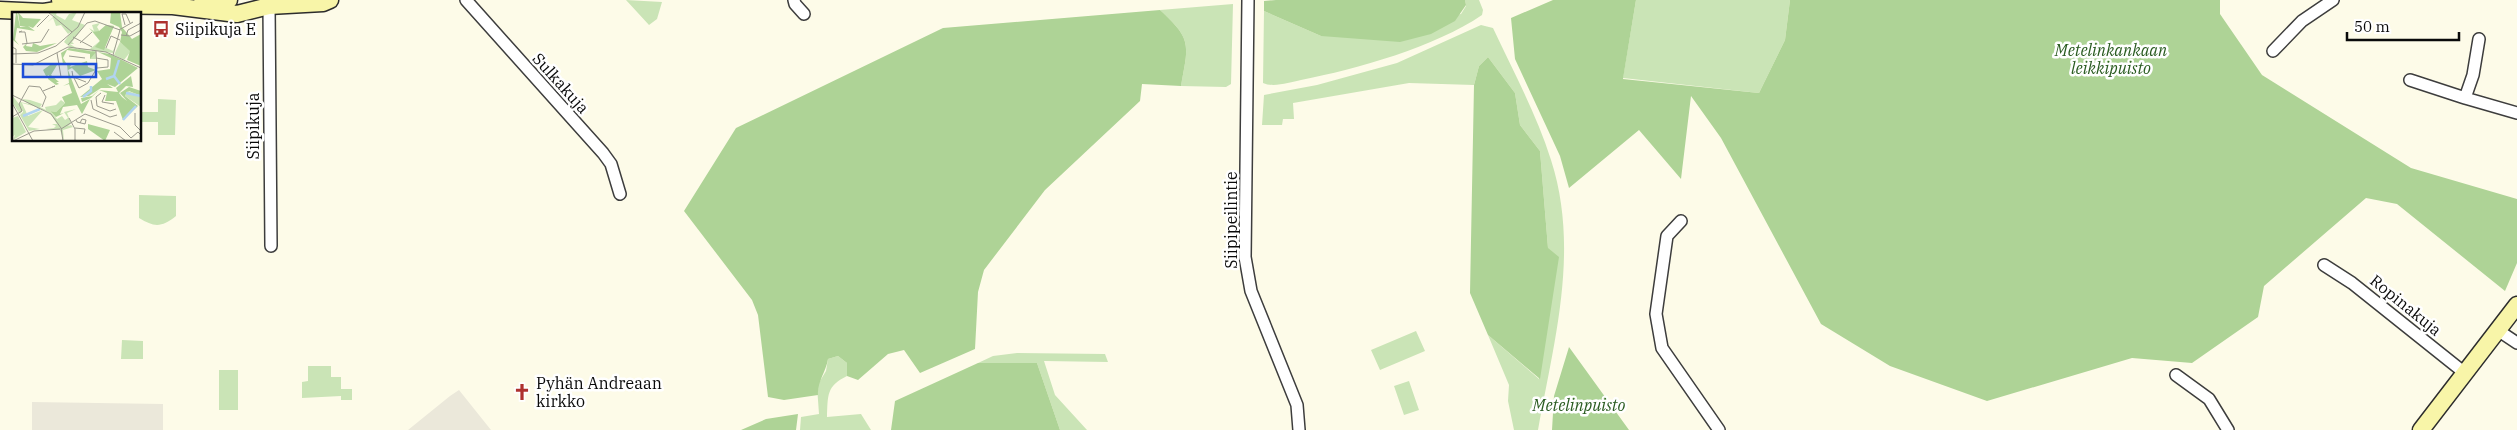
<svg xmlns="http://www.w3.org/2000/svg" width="2517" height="430" font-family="'IBM Plex Serif',serif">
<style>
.green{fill:#cae4b6}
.forest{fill:#aed396}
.plaza{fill:#ebe8da}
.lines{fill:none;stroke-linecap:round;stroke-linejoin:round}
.street-casing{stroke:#3d3d3d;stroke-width:14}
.secondary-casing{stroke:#2c2c2c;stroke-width:19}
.street{stroke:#fff;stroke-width:11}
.secondary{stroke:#f8f5a8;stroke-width:16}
.labels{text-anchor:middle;stroke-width:5;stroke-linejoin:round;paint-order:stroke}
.poi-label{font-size:16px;fill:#0a0a0a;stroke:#fff;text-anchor:start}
.park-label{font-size:16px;font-style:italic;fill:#295b20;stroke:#fff}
.street-label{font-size:16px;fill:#0a0a0a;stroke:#fff}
.inset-river{fill:none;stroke:#b1d4f0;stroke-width:2.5}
.inset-road{fill:none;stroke:#9c9b8f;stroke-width:1}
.view{fill:#1d4ed8;fill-opacity:0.15;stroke:#1d4ed8;stroke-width:2.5}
.inset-edge{fill:none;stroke:#0a0a0a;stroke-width:2.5}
</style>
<rect width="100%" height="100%" fill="#fdfbe8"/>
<!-- green -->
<path class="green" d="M 626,0 L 662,2 L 657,19 L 649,25 Z
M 1465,0 L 1479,0 L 1483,10 L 1482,15 C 1435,47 1357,69 1301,80 C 1290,82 1274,88 1263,83 L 1264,11 L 1321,36 L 1461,14 L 1466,6 Z
M 1636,0 L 1790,0 L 1785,40 L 1759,93 L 1623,78 Z
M 1233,4 L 1231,84 L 1226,87 L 1181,86 C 1188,45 1193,40 1160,10 Z
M 1481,25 L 1493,28 C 1513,71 1537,115 1551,160 C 1580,250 1554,341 1538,430 L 1514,430 L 1508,401 L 1509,385 L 1488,335 L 1539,379 L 1548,248 L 1540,151 L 1520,125 L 1515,93 L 1488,57 L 1479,66 L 1474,85 L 1409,83 L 1293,103 L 1294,119 L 1283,119 L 1282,125 L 1262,125 L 1264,95 L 1317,85 L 1397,63 Z
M 158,99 L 176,100 L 175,135 L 158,135 L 158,122 L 141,122 L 141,112 L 158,112 Z
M 139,195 L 176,196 L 176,216 C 161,228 154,227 139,218 Z
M 1416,331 L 1425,351 L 1380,370 L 1371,350 Z
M 122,340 L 143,341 L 143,359 L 121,359 Z
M 1017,353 L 1105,354 L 1108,362 L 1044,361 L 1055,395 L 1087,430 L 1060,430 L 1037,363 L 978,363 L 993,356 Z
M 838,356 L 847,363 L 847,376 C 826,386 828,396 827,417 L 861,414 L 871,430 L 800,430 L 801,417 L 819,414 L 817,386 L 826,371 L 828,359 Z
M 308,366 L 331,366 L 331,377 L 341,377 L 341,389 L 352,389 L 352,400 L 341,400 L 341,396 L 302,398 L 302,382 L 308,381 Z
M 219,370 L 238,370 L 238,410 L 219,410 Z
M 1409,381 L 1419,410 L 1404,415 L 1394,386 Z"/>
<!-- forest -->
<path class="forest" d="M 1276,0 L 1465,0 L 1466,5 L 1455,21 L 1431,34 L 1400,42 L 1321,36 L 1264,11 L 1264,1 Z
M 1553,0 L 1636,0 L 1623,79 L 1759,93 L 1785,40 L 1790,0 L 2220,0 L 2220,14 L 2262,75 L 2411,168 L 2517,199 L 2517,263 L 2505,291 L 2397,204 L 2366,198 L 2264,286 L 2258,317 L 2192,363 L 2132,358 L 1987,401 L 1890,366 L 1821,324 L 1721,138 L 1691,96 L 1681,179 L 1639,130 L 1569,188 L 1560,156 L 1515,59 L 1511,18 Z
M 1160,10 C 1193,40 1188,45 1181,86 L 1142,84 L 1140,101 L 1045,190 L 984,270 L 978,292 L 975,349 L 920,373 L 904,350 L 888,354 L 858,380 L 847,376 L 847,363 L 838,356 L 828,359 C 826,372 817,382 818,395 L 784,400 L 768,397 L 758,315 L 752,300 L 684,211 L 736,128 L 943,28 Z
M 1488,57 L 1515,93 L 1520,125 L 1540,151 L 1548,248 L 1559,257 L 1540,379 L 1488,335 L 1470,293 L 1474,85 L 1479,66 Z
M 1569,347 L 1629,430 L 1552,430 L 1554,396 Z
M 978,363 L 1037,363 L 1060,430 L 891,430 L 895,401 Z
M 798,414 L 796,430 L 741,430 L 766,419 Z"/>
<!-- plaza -->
<path class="plaza" d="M 459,390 L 491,430 L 408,430 L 450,396 Z
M 32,402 L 163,404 L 163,430 L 32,430 Z"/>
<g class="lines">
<!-- street casing -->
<g class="street-casing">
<path id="street" d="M 466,0 L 603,153 L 611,164 L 620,194
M 794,0 L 795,4 L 804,14
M 1248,0 L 1245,257 L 1251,291 L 1297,405 L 1299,430
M 269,6 L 271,246
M 2479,39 L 2473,75 L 2465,98 L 2517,113
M 2273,51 L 2302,21 L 2333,0
M 2410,80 L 2465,98
M 1681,221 L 1667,236 L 1656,314 L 1662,348 L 1719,430
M 2324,265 L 2352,283 L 2466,374
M 2499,331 L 2517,343
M 2176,375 L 2209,399 L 2228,430"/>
</g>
<!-- secondary casing -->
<g class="secondary-casing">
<path id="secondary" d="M 60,0 L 89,5 L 173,6 L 237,14 L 269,6 L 323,3 L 330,0
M 202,3 L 229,0
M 0,10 L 44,12 L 75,7
M 2421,430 L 2517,305"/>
</g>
<!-- street -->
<use href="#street" class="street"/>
<!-- secondary -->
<use href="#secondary" class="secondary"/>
</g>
<!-- icons -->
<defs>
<g id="bus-bare" transform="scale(1.35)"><path d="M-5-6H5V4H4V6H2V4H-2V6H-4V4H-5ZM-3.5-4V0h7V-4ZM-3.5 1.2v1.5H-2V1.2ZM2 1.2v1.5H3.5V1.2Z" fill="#ae312e" stroke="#fff" stroke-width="2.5" paint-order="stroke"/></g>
<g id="church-bare" transform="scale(1.35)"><path d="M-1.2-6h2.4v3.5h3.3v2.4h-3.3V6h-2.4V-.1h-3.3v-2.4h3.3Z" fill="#ae312e" stroke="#fff" stroke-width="2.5" paint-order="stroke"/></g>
</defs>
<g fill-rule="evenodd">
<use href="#bus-bare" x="161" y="29"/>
<use href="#church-bare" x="522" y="392"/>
</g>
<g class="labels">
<!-- poi labels -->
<g class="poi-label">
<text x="175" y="35">Siipikuja E</text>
<text x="536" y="389">Pyhän Andreaan<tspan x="536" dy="18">kirkko</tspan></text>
</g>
<!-- park labels -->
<g class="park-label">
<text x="2111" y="56">Metelinkankaan<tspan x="2111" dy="18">leikkipuisto</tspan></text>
<text x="1579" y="411">Metelinpuisto</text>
</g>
<!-- street labels -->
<g class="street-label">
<text transform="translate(561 83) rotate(48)" y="6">Sulkakuja</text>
<text transform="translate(253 126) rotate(-90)" y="6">Siipikuja</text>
<text transform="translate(1231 220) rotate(-90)" y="6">Siipipeilintie</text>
<text transform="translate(2406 305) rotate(39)" y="6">Ropinakuja</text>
</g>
</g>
<!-- overview -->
<g transform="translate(12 12)">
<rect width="129" height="129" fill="#fdfbe8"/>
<path d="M 37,0 L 45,0 L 44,3 L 53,8 L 57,2 L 65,0 L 60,8 L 73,13 L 60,30 L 62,32 L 58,32 L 66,37 L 78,37 L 88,29 L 77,16 L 82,19 L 80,13 L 88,11 L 85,15 L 88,20 L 94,13 L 102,14 L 92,35 L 101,39 L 106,28 L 101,41 L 84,39 L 84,47 L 78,47 L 80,38 L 70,39 L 58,35 L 52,30 L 59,20 L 56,22 L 49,13 L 44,14 L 41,6 L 35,11 L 42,4 ZM 108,30 L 119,39 L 112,48 L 102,43 ZM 116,79 L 129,84 L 129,95 L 113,84 ZM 0,83 L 7,92 L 8,90 L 17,92 L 10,87 L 18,88 L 30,92 L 28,95 L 34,98 L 33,95 L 44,93 L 49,88 L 53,91 L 44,100 L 38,99 L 45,107 L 50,104 L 53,108 L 56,106 L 52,100 L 64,97 L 55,101 L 59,111 L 56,114 L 59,113 L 61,115 L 51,118 L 52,129 L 48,118 L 34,117 L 42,116 L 44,114 L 40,112 L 45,112 L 38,101 L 25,95 L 10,91 L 16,104 L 31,98 L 16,115 L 28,117 L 17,119 L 8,103 L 11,100 L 11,98 L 8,102 L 0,90 ZM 6,104 L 14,120 L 1,128 L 3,123 L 0,125 L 0,106 Z" fill="#cae4b6"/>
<path d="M 4,0 L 5,0 L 8,15 L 14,14 L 8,14 L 6,0 L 11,6 L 29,7 L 21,16 L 16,14 L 23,19 L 5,16 L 3,28 L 7,33 L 1,28 ZM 99,0 L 108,0 L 110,15 L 120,27 L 129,22 L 129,54 L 115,48 L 118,39 L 108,30 L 110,20 L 107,15 L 98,11 ZM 94,13 L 102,14 L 92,38 L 83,35 L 88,29 L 81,20 L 87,19 ZM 15,31 L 14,34 L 20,35 L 21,31 L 28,34 L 45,31 L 25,40 L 14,39 L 11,35 ZM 57,36 L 84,40 L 78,47 L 78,42 L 55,38 L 51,46 L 54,51 L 60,51 L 58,55 L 75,49 L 76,55 L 84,58 L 68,64 L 60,56 L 56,58 L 69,92 L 78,87 L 70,102 L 65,93 L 51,95 L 48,102 L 52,101 L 44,105 L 38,99 L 44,100 L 53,91 L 47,79 L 50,85 L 60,81 L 57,72 L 51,74 L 57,71 L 55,52 L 48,53 L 51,52 L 49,41 ZM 86,40 L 98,42 L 126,56 L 103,75 L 95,72 L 101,76 L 89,76 L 77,84 L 68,85 L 90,67 L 85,59 L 98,57 L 95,60 L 98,57 L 99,46 ZM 38,53 L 45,53 L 39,63 L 47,70 L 44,70 L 47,72 L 44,73 L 36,67 L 37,63 L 31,66 L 34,64 L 31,58 ZM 119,64 L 121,75 L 114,74 L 107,81 L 110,85 L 115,89 L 108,81 L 117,75 L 129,79 L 129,84 L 117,79 L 115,80 L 113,84 L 126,94 L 111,108 L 104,89 L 93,89 L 95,81 L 87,78 L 79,86 L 70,90 L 69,86 L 80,84 L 87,78 L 106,80 L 104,76 ZM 76,112 L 98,118 L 93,129 L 76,117 Z" fill="#aed396"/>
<path class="inset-river" d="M 102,64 L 107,48M 94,67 L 102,64 L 108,72M 114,81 L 129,84M 71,85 L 79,79 L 79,74M 11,104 L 28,97M 111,108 L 124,94"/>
<path class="inset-road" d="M 36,0 L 60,20M 113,13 L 110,2 L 114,2 L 118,11M 25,15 L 37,3M 107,18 L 121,10M 10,19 L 7,20 L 13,20 L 15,31M 109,23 L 118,24 L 129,18M 114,24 L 116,18 L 129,11M 61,25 L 80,35M 68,31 L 80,20M 10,32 L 29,30 L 37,17M 56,33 L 75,11 L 83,9 L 108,18 L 101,43M 0,35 L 4,37 L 4,51M 56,35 L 94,40 L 129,56M 94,36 L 99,24 L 108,28M 45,41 L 49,65M 0,42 L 26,41 L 44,34 L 66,15 L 73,0M 57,44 L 73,46M 84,46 L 96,48 L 96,55 L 85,56M 0,52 L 21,53 L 56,35M 60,59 L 61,65 L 74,70M 62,66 L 67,76 L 76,71 L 85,56 L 84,39M 31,79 L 43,74 L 40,75M 89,81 L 84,85 L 85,94 L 98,99 L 104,97M 0,83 L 39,102 L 49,116 L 51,129M 93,83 L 90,90 L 102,92M 79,88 L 81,97 L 98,105 L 105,103M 0,91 L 21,129M 123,101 L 123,113 L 128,118M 0,105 L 10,99 L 7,92 L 17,74 L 28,75 L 34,85 L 30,95M 57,106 L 63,117 L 63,129M 64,108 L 65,110 L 73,112 L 74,108 L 70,107 L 68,111M 63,116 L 73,117 L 72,122M 49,117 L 73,102 L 108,115 L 119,126 L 126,120 L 129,123M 102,120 L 114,129M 1,129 L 22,119 L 48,117"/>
<path class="view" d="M 11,52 L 84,52 L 84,65 L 11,65 Z"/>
<rect width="129" height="129" class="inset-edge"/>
</g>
<!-- scale -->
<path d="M2347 32v8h112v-8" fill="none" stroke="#0a0a0a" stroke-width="2.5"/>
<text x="2354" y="32" font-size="15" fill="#0a0a0a" stroke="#ffffff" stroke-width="4" paint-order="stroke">50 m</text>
</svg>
